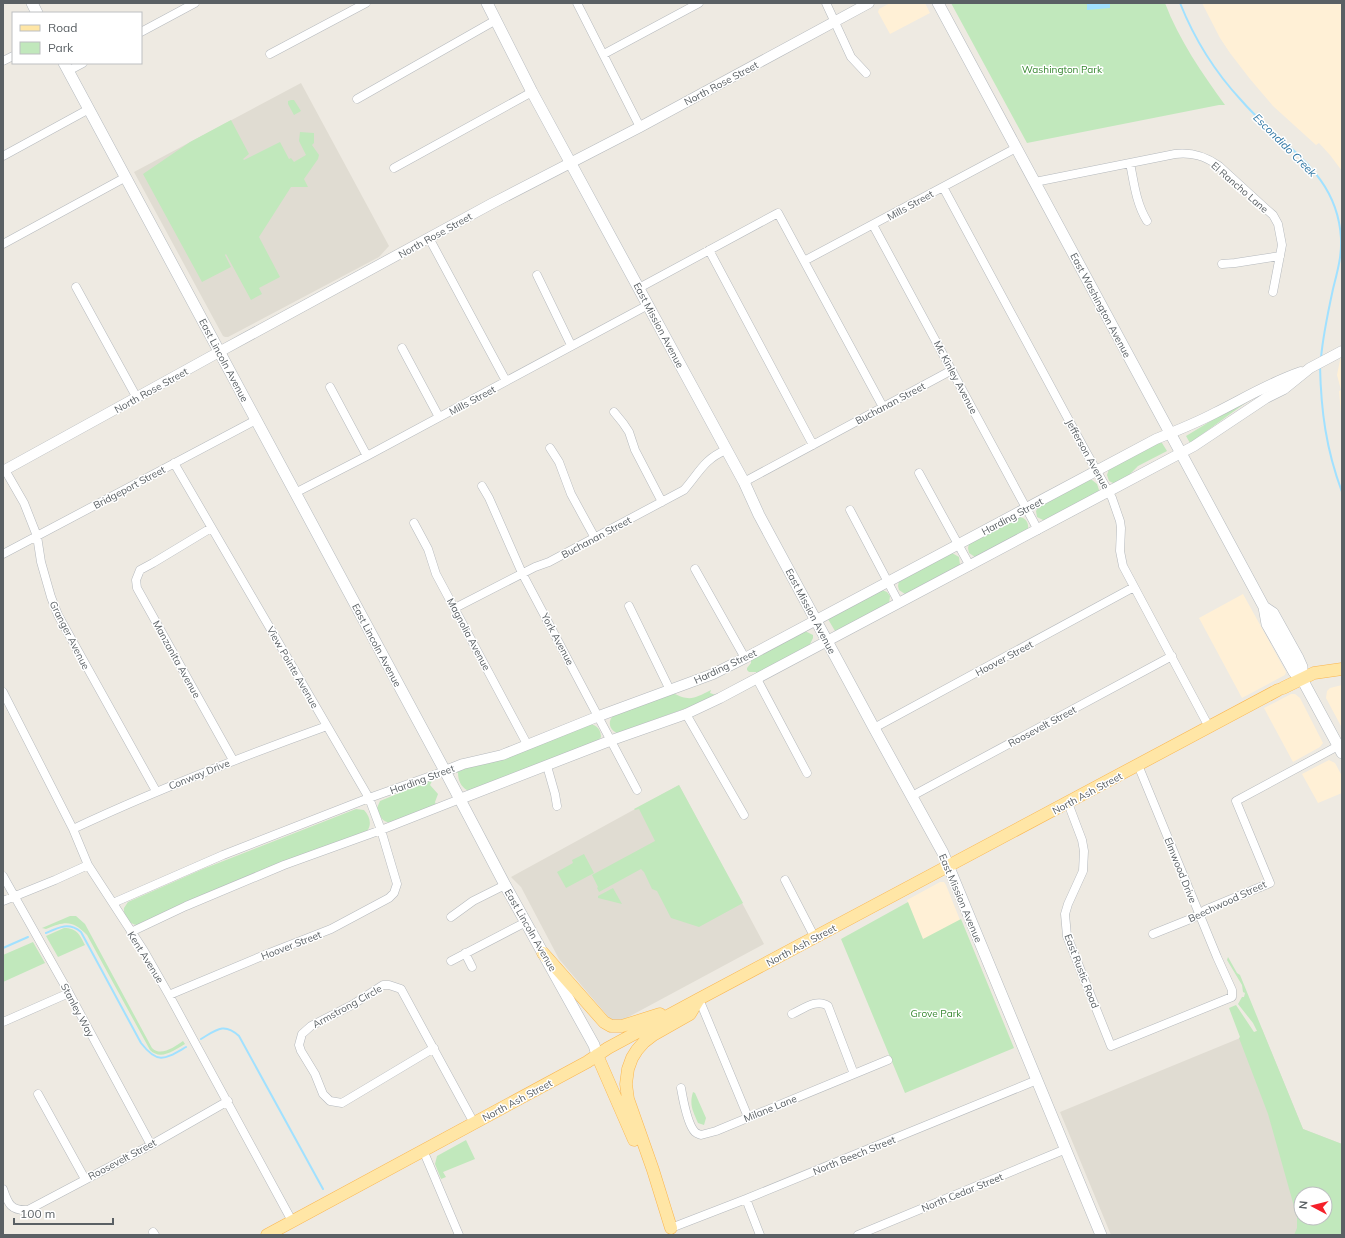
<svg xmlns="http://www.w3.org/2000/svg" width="1345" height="1238" font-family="Mulish,sans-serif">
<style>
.commercial{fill:#fff0d6}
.education{fill:#e0dcd2;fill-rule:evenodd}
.green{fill:#c1e8bc;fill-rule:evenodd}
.water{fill:#a1e1ff}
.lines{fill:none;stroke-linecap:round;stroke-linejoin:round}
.stream{stroke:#a1e1ff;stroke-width:2}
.minor-casing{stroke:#b5b9bd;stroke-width:9}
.tertiary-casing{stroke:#b5b9bd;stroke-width:11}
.secondary-casing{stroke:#b5babf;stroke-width:12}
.primary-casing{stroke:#fbb64e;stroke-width:13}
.minor{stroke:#fff;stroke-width:8}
.tertiary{stroke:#fff;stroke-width:10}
.secondary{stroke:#fff;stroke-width:11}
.primary{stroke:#ffe6a6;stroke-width:12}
.labels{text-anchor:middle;stroke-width:3;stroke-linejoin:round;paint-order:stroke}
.park-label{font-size:10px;fill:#35872e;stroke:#fff}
.street-label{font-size:10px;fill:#5a6064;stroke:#fff}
.water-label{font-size:11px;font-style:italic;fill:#3379a6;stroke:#fff}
</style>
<rect width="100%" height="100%" fill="#eeeae2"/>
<!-- commercial -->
<path class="commercial" d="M 890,3 L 925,3 L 930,13 L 890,34 L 878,12 L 879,9 Z
M 1202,3 L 1342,3 L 1342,171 L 1330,155 L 1319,143 L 1316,145 L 1273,106 L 1250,79 L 1230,53 L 1220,38 Z
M 1342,350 L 1342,425 L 1339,391 L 1341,390 L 1337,375 Z
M 1243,594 L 1286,672 L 1285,675 L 1242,698 L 1199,618 Z
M 1342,685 L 1342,728 L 1326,698 L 1327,691 L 1330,688 Z
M 1291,694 L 1295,694 L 1300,698 L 1323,743 L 1320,747 L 1293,762 L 1264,708 Z
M 1329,760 L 1335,763 L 1342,776 L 1342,793 L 1318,803 L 1302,774 Z
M 940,882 L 944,882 L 946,885 L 960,920 L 923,940 L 907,900 Z"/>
<!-- education -->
<path class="education" d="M 301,83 L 389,246 L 379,257 L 228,337 L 225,337 L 223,336 L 134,172 Z
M 679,785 L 764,944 L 619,1022 L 611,1020 L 559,959 L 521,887 L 511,877 Z
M 1262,1029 L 1303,1129 L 1342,1144 L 1342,1235 L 1111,1235 L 1060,1112 ZM 1301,1194 L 1325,1194 L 1325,1218 L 1301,1218 Z"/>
<!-- green -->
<path class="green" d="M 951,3 L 1165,3 C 1179,40 1202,73 1225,105 L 1219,105 L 1027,143 Z
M 291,100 L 294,100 L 301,111 L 294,115 L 288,104 L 288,101 Z
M 231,120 L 249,154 L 243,159 L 244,160 L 280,142 L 289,159 L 291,158 L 294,162 L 306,155 L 299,141 L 300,132 L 314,133 L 314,143 L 312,145 L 319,155 L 318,159 L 304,179 L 308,187 L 291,187 L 259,237 L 280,277 L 259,288 L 262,294 L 251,300 L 226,254 L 225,255 L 231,267 L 202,282 L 143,174 L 190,142 Z
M 1251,399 L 1190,443 L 1186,436 L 1234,407 Z
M 1159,443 L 1162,443 L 1167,451 L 1138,466 L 1125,479 L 1115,484 L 1109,481 L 1107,475 L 1109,469 Z
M 1089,479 L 1092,480 L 1097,484 L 1099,490 L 1097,494 L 1045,521 L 1037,517 L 1036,511 L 1039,506 Z
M 1018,517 C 1025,517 1029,522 1028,529 L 975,557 L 969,553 L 968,548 L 969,544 Z
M 952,553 L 959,557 L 960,565 L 905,594 L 899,590 L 898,586 L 899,581 Z
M 882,590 L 887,592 L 890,596 L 889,604 L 838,631 L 835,631 L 828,619 Z
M 805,631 L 813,635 L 813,638 L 810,644 L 811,645 L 757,674 L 756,672 L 749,672 L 747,670 L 747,668 L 751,663 L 751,659 Z
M 711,690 L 710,693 L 719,696 L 709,700 L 617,733 C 610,730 607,722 613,716 L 673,693 C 690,702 695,698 711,690 Z
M 590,724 C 597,725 601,730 601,737 L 597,742 L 467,792 L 467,790 C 461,787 458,780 458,773 L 457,773 L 458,770 Z
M 433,779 L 430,785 L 438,794 L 435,802 L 436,805 L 393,822 C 382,824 380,816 377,808 L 380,801 Z
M 679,785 L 743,903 L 699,927 L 671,918 L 657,891 L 652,889 L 644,872 L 641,869 L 599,892 L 597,888 L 598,887 L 592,875 L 655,841 L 639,809 L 635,810 L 634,809 Z
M 356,809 L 364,810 C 370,816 372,825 367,831 L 137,925 C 129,924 123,916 124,908 L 128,902 L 203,869 Z
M 584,854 L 594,873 L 566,888 L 557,872 L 573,863 L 572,860 Z
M 613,888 L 622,904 L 598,898 L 598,896 Z
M 908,902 L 923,939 L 961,919 L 1014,1048 L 905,1093 L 841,939 Z
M 70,916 L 76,916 L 85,924 L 152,1048 C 161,1057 174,1047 183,1041 L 185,1044 C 174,1050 161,1061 150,1050 L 87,935 C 72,920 66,921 46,929 L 42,928 Z
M 64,928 C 77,928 80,935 85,945 L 58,957 L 46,936 Z
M 33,942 L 45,963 L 3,982 L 3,955 Z
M 1228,957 L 1237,973 L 1240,975 L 1303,1129 L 1342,1144 L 1342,1235 L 1294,1235 L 1297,1228 L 1297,1217 L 1268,1114 L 1239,1038 L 1240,1037 L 1229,1008 L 1236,1005 L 1254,1032 L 1257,1031 L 1253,1023 L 1238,1004 L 1242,997 L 1244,997 L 1245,993 L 1243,992 L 1242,985 L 1227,960 ZM 1301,1194 L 1325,1194 L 1325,1218 L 1301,1218 Z
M 693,1092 L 695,1093 L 706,1118 L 704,1125 L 698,1123 C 693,1111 689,1105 693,1092 Z
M 466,1140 L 475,1159 L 443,1172 L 446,1177 L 441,1179 L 435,1164 L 437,1156 Z"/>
<!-- water -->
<path class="water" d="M 1087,3 L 1110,3 L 1110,8 L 1087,10 Z"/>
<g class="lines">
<!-- stream -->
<path class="stream" d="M 1180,3 C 1194,38 1215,72 1241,100 C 1281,147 1337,170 1341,238 C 1342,256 1337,273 1333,289 C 1328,312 1323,335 1321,358
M 1320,366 C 1321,411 1326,449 1342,492
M 46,933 C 59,927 69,922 81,932 L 141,1043 C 158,1065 165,1059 186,1047
M 3,948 L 28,937
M 201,1039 C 216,1030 224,1022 239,1036 L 323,1189"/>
<!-- minor casing -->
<g class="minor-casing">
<path id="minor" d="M 577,3 L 640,127
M 826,3 L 851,57 L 866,73
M 141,32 L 195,3
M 270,54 L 366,3
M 604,54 L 699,3
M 3,61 L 13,56
M 68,71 L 83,63
M 357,99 L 496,20
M 3,156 L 89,109
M 1130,163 C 1134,183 1136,203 1147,221
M 394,168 L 532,92
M 1035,182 L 1175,154 C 1192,152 1205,156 1219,166 L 1265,208 L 1273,215 L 1278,224 L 1282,245 L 1273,292
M 943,187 L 1086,452 L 1112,498 L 1120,521 L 1121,528 L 1120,551 L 1123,566 L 1209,727
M 873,225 L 1038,530
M 429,238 L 506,381
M 3,244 L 126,177
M 709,250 L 813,445
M 804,261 L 1016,148
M 1222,264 L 1235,263 L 1280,256
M 537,275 L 571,345
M 76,287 L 137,398
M 639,288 L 778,213 L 883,407
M 402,348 L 439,417
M 330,387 L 367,456
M 614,412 L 623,423 L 629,432 L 635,450 L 662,502
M 550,448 L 559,462 L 571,494 L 595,538
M 5,470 L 24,503 L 37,536 L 41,562 L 51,597 L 58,615 L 156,791
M 919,473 L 970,566
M 744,482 L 952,370
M 482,486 L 489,498 L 522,573 L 637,790
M 295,493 L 367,456 L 648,305
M 850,510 L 899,603
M 414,523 L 428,549 L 436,574 L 527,744
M 211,528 L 153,563 L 140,570 L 136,580 L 137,588 L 233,760
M 3,554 L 256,420
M 695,569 L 745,658
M 629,606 L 670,690
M 455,608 L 535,567 L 549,562 L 684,490 C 699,473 704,459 726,450
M 757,679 L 807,773
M 3,692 L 73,829 L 88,865 L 144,951 L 169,995 L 292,1221
M 686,714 L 744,815
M 874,728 L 1134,587
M 547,766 L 555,794 L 557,806
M 912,796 L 1172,656
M 1068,803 L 1082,840 L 1084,851 L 1083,871 L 1068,904 L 1065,914 L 1067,936 L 1111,1046 L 1232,997 L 1232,990 L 1217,957 L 1138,765
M 73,829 C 156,790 241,757 327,726
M 3,876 L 69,993 L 151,1145
M 785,880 L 815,938
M 3,901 L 55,880 L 88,865
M 113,903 L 223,855 L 369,798 L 445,771
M 451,917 L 473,901 L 505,885
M 131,932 L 186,906 L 284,865 L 381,830 L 460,799
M 1153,934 L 1193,918 L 1205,910 L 1270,883 L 1236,801 L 1338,746
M 465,953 L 472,967
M 451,961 L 526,922
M 169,995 L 267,954 L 331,929 L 389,898 L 394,893 L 397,884 L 381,830 L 369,798 L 174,463
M 699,999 L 748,1117
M 792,1014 C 803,1009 817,998 828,1006 L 854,1074
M 3,1022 L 69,993
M 434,1048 L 342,1103 L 330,1101 L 323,1094 L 315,1074 L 301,1051 L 299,1045 L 302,1034 L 311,1026 L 352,1005 L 383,985 L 389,985 L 401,989 L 474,1123
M 681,1088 C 683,1099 687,1124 695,1132 C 697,1134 699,1134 701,1135 L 716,1131 L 888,1060
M 38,1094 L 85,1179
M 423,1150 L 459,1235
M 3,1189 C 8,1204 11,1211 28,1210 L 151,1145 L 228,1101
M 746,1199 L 760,1235
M 671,1228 L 746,1199 L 1037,1080
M 153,1232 L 155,1235
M 858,1235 L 1066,1149"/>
</g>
<!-- tertiary casing -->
<g class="tertiary-casing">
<path id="tertiary" d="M 3,471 L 219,352 L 491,204 L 640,127 L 869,3
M 445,771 L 463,764 L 502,755 L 599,716 L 713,674 L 745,658 L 1156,439 C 1176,431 1196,423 1215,413 C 1245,398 1269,383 1301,372
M 460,799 L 612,740 L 686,714 L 720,698 L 1194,446 L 1266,398 L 1284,389 L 1310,368 L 1342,351"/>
</g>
<!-- secondary casing -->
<g class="secondary-casing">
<path id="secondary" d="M 32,3 L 37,13
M 487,3 L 532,92 L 744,482 L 759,515 L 874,728 L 943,853 L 1101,1235
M 938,3 L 1264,607 L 1267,624 L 1294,672 L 1302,679 L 1342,753
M 64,63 L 445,771 L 505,885 L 594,1045 L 597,1055
M 1264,607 L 1273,613 L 1298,658 L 1302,667 L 1302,679"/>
</g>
<!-- primary casing -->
<g class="primary-casing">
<path id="primary" d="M 1283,688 L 1314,673 L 1342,669
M 543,953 L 604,1022 L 611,1026 L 622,1026 L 660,1014
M 597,1055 L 634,1140
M 671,1228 L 653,1170 L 628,1099 L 626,1084 L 628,1069 L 632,1058 L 637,1050 L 644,1042 L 653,1035 L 690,1014 L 699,999
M 267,1235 L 587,1062 L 608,1048 L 699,999 L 1278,690"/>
</g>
<!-- minor -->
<use href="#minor" class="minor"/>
<!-- tertiary -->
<use href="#tertiary" class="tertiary"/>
<!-- secondary -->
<use href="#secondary" class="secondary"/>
<!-- primary -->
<use href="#primary" class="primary"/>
</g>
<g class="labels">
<!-- park labels -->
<g class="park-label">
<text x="1062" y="73">Washington Park</text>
<text x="936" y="1017">Grove Park</text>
</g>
<!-- street labels -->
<g class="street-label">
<text transform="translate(721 83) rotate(-28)" y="4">North Rose Street</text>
<text transform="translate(1240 187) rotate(41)" y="4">El Rancho Lane</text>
<text transform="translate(910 205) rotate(-29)" y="4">Mills Street</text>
<text transform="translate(435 235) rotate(-29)" y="4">North Rose Street</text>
<text transform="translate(1101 305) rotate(62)" y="4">East Washington Avenue</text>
<text transform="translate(659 325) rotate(62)" y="4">East Mission Avenue</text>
<text transform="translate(224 360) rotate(62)" y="4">East Lincoln Avenue</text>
<text transform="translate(956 377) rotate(62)" y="4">Mc Kinley Avenue</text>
<text transform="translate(151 390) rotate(-29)" y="4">North Rose Street</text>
<text transform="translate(472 400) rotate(-28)" y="4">Mills Street</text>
<text transform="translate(890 403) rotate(-28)" y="4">Buchanan Street</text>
<text transform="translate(1088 454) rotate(61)" y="4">Jefferson Avenue</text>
<text transform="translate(129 487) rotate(-28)" y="4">Bridgeport Street</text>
<text transform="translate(1012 516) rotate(-28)" y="4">Harding Street</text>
<text transform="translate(596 537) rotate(-28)" y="4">Buchanan Street</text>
<text transform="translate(811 611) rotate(62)" y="4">East Mission Avenue</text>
<text transform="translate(469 634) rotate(62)" y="4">Magnolia Avenue</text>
<text transform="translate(70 635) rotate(63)" y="4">Granger Avenue</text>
<text transform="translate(558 639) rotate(62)" y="4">York Avenue</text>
<text transform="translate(377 645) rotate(62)" y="4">East Lincoln Avenue</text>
<text transform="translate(1004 658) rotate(-28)" y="4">Hoover Street</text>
<text transform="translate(177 659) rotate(61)" y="4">Manzanita Avenue</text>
<text transform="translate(725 666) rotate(-25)" y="4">Harding Street</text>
<text transform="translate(293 667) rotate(60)" y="4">View Pointe Avenue</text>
<text transform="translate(1042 726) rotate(-28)" y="4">Roosevelt Street</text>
<text transform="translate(199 774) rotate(-22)" y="4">Conway Drive</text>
<text transform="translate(422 779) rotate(-20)" y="4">Harding Street</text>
<text transform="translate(1087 793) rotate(-28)" y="4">North Ash Street</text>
<text transform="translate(1181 870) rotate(68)" y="4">Elmwood Drive</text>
<text transform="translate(961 898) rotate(67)" y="4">East Mission Avenue</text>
<text transform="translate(1227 901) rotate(-25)" y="4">Beechwood Street</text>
<text transform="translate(531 930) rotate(60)" y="4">East Lincoln Avenue</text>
<text transform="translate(291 945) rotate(-21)" y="4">Hoover Street</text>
<text transform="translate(801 945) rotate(-28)" y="4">North Ash Street</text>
<text transform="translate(146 957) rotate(58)" y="4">Kent Avenue</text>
<text transform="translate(1082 971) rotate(69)" y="4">East Rustic Road</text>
<text transform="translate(347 1006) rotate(-29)" y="4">Armstrong Circle</text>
<text transform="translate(78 1010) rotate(62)" y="4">Stanley Way</text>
<text transform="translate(517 1100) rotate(-28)" y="4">North Ash Street</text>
<text transform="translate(770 1108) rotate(-22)" y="4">Milane Lane</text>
<text transform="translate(854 1155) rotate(-22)" y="4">North Beech Street</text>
<text transform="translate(122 1159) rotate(-28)" y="4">Roosevelt Street</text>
<text transform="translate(962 1192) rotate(-22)" y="4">North Cedar Street</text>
</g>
<!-- water labels -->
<g class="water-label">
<text transform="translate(1285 145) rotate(45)" y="4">Escondido Creek</text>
</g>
</g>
<!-- border -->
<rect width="1345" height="1238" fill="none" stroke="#5a6064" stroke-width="8"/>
<!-- legend -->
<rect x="12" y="12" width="130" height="52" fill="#ffffff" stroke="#bdbfc1"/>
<rect x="20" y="25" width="20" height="6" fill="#ffe6a6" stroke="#bdbfc1"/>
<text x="48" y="32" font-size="12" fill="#5a6064">Road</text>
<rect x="20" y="42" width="20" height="12" fill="#c1e8bc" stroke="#bdbfc1"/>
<text x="48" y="52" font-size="12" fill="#5a6064">Park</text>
<!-- north arrow -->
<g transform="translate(1313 1206) rotate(277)"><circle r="19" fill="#ffffff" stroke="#bdbfc1"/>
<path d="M0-3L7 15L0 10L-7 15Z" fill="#f5202a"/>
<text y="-6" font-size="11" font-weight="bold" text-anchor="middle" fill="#5a6064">N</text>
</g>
<!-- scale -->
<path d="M14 1218v6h99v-6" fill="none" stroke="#5a6064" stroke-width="2"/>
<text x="20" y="1218" font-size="12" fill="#5a6064" stroke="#ffffff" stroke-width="3" paint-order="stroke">100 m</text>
</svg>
